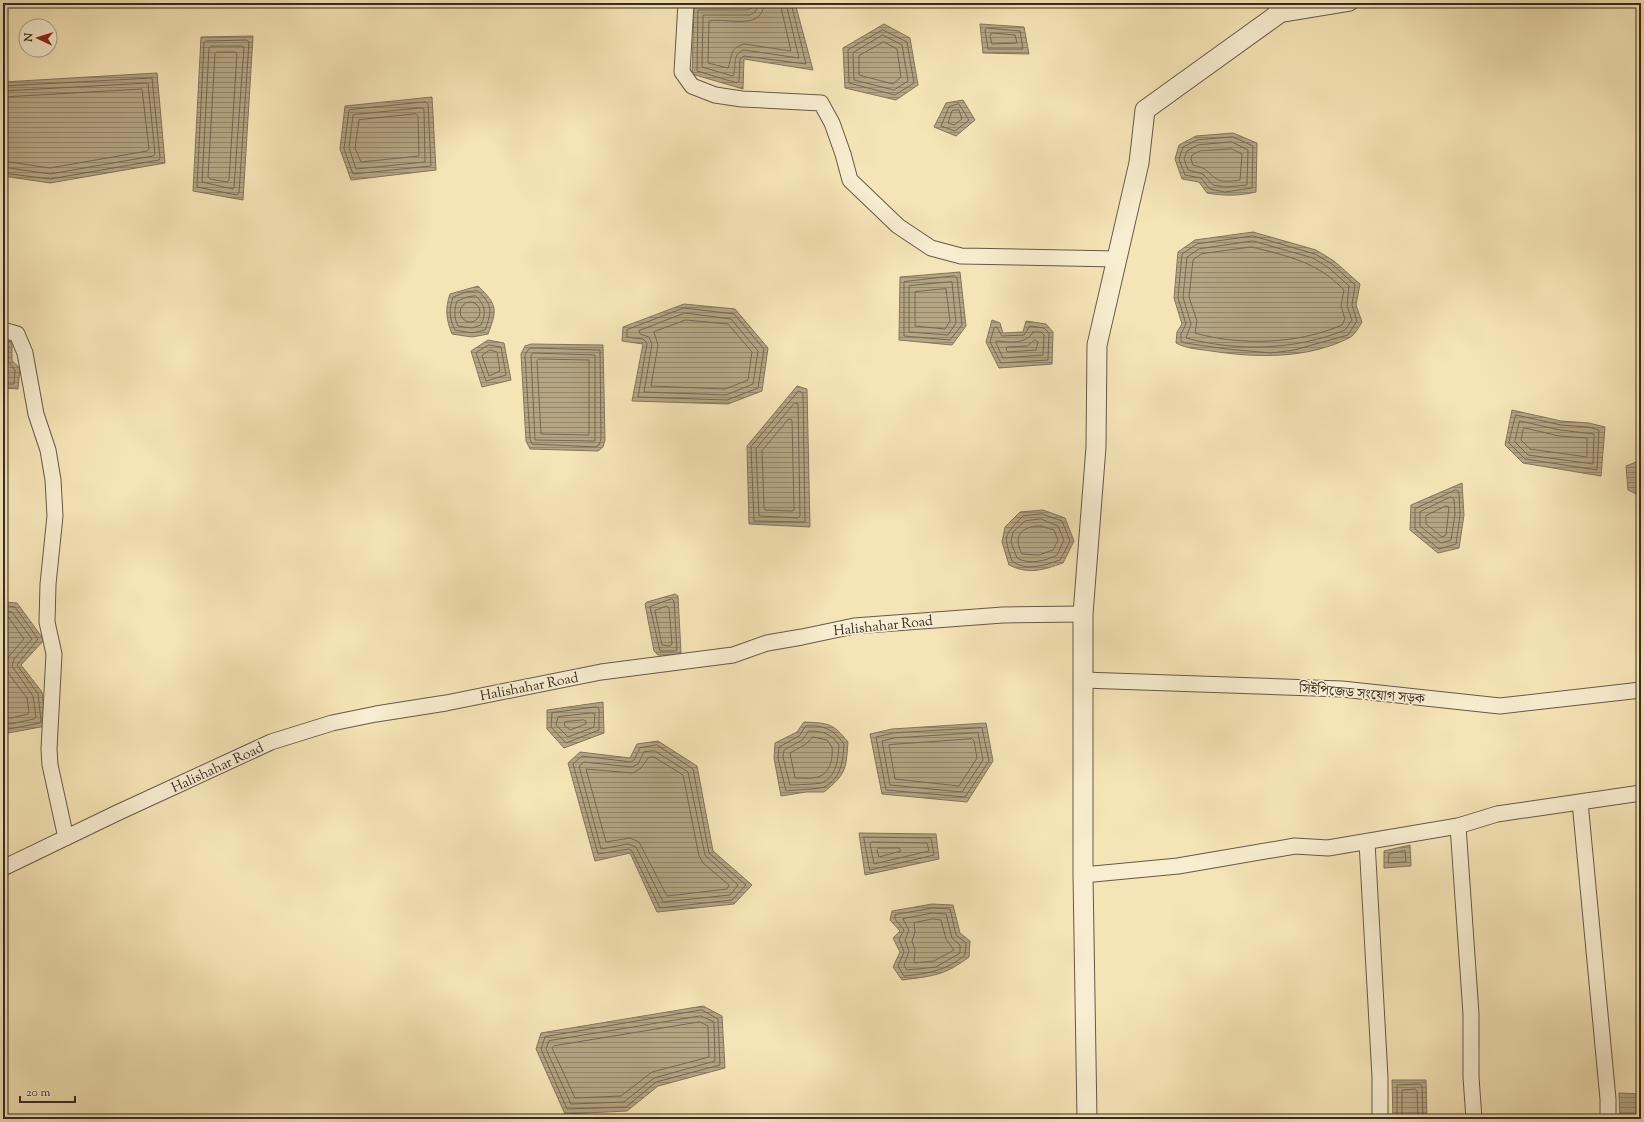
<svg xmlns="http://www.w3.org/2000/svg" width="1644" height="1122" font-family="'Sorts Mill Goudy','Noto Serif Bengali',serif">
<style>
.water{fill:url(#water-rules);stroke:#83745d}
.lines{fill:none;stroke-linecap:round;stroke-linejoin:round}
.shore{stroke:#766853;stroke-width:1}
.minor-casing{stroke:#675847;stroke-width:17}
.tertiary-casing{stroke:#675847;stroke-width:21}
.minor{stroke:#f8edd0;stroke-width:15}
.tertiary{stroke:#f8edd0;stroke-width:19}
.labels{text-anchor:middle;stroke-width:3.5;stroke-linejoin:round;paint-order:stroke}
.street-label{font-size:14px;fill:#382a22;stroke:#f8edd0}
</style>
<defs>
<pattern id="water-rules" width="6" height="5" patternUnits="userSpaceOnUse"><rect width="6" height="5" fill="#b5a584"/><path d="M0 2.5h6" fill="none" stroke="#94876c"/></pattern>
</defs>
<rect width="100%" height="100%" fill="#f5e4b6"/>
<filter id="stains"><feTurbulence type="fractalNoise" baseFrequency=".005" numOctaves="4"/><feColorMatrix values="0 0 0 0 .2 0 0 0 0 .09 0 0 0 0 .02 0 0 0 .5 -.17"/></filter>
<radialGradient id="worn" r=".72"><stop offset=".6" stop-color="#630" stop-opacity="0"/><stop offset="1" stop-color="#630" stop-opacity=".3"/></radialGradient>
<!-- water -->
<path class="water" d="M 750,3 L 795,3 L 813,70 L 744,59 L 743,89 L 692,74 L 694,5 L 748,7 Z
M 884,24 L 910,38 L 918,85 L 896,100 L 845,88 L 843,48 Z
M 980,24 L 1024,27 L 1029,54 L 983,53 Z
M 253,36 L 243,200 L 193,191 L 201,37 Z
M 157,73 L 165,163 L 50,183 L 3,176 L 3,82 Z
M 432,97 L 436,170 L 351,180 L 340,149 L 345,106 Z
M 963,100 L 975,120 L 956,136 L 934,127 L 946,103 Z
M 1233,133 L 1257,143 L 1256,192 C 1239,196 1224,196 1207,193 L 1199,182 L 1182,179 L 1175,159 L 1179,145 L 1196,136 Z
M 1253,232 L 1316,250 L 1334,261 L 1360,284 L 1356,305 L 1362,322 C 1359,327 1354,336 1349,338 C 1307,359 1257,358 1211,351 C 1199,349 1187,349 1176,343 L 1177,332 L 1182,324 L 1174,298 L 1178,252 L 1195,240 Z
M 960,272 L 966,326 L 952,345 L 899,340 L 900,277 Z
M 478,286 C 498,305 497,310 488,334 L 472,337 L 452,334 C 446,319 445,309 450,294 Z
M 684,304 L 735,309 L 768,348 L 762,391 L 728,404 L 632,401 L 643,344 L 622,341 L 623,327 Z
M 992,320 L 1000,323 L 1003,333 L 1023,332 L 1026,321 L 1046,324 L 1053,332 L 1052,364 L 999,368 L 986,342 Z
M 3,340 L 12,342 L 12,361 L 20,368 L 18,389 L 3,388 Z
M 488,340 L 504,343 L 511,380 L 482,387 L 471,351 Z
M 531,344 L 603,345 L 605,440 L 603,447 L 598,451 L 530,449 L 526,441 L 521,354 L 525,346 Z
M 797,386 L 807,389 L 810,527 L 749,524 L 747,446 Z
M 1512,410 L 1561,421 L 1589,423 L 1605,427 L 1601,476 L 1523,463 L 1505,445 Z
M 1641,460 L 1641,496 L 1628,490 L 1626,466 Z
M 1462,483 L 1464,515 L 1459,548 L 1438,553 L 1410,530 L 1411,505 Z
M 1043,510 L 1065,518 L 1074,541 L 1063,563 C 1042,570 1030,575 1009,565 L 1002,542 L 1005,527 L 1020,512 Z
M 675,594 L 678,596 L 681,653 L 680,655 L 658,655 L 654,651 L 645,604 L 647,602 Z
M 3,602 L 17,603 L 44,640 L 21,665 L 42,692 L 46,726 L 8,733 L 3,730 Z
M 603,702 L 604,733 L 564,748 L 547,729 L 547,710 Z
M 804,722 C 828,723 833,723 848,742 C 846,770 846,774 824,792 L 806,792 L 781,796 L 774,758 L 775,743 L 797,732 Z
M 986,723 L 993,761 L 967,802 L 882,794 L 870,734 L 892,729 Z
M 658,741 L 697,766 L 713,851 L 752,885 L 734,904 L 657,912 L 630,853 L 595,861 L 568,763 L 580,752 L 630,758 L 637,744 Z
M 859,833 L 936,834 L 939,859 L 865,875 Z
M 1410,845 L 1411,866 L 1384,868 L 1384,851 Z
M 932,904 L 953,905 L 960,933 L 970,941 L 969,957 C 944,976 932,976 902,980 L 893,967 L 900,952 L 893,938 L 900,931 L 890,920 L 892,911 Z
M 703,1006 L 722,1016 L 725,1068 L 658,1086 L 627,1111 L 565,1114 L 536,1049 L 541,1033 Z
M 1392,1080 L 1426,1080 L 1427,1119 L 1393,1119 Z
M 1619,1093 L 1641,1094 L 1641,1119 L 1620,1119 Z"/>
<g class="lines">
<!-- shore -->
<path class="shore" d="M 753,3 L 752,8 L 748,10 L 698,10 L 697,71 L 737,83 L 739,81 L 740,59 L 744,56 L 806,64 L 791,3
M 758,3 L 756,11 L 750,15 L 703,15 L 702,67 L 733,76 C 737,67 731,54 744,50 L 799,58 L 786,3
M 764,3 C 763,32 727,17 709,21 L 708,63 L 728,68 C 732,58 729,48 744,44 L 791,51 L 780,3
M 987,28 L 1020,31 L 1023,49 L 988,49 L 985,30 Z
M 883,30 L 907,42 L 914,83 L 895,95 L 849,83 L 848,50 Z
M 992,33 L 1015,35 L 1017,43 L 992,44 L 990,36 Z
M 883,35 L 902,45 L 908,81 L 894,90 L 854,80 L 853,53 Z
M 206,41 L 247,40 L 249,42 L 239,193 L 237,195 L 197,187 L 204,43 Z
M 884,42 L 897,49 L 901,77 L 893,84 L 859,75 L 859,56 Z
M 211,46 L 242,46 L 244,47 L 234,187 L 233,189 L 202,182 L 209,48 Z
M 217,52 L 235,52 L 237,53 L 229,180 L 227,182 L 210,179 L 208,177 L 215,54 Z
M 3,86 L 152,78 L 160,158 L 159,160 L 50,179 L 3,173
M 3,91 L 148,83 L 155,154 L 153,156 L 50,174 L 3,167
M 3,97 L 142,89 L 149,149 L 147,151 L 50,168 L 3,161
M 426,102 L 428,104 L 431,166 L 353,174 L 344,149 L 349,110 Z
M 959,104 L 969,120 L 955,131 L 941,126 L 949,107 Z
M 421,108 L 424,109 L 425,162 L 356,169 L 349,148 L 353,115 Z
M 959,110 L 962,119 L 954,125 L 948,123 L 952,111 Z
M 416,114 L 418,116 L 419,156 L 361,162 L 355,148 L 359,120 Z
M 1233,137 L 1253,146 L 1252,188 L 1225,192 L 1210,189 L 1201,178 L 1185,175 L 1179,159 L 1183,147 L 1197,140 Z
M 1232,142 L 1248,150 L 1247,185 L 1225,187 L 1213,185 L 1203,174 L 1188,170 L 1184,159 L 1187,151 L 1198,145 Z
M 1232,149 L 1242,154 L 1240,180 C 1233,181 1221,183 1215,178 C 1204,169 1208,169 1193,165 L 1191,159 L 1192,155 L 1200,151 Z
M 1253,236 L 1315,254 L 1332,264 L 1355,285 L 1352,305 L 1357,321 L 1348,335 L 1294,350 L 1271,353 L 1227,349 L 1185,343 L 1181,341 L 1181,334 L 1186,324 L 1178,298 L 1182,254 L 1197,244 Z
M 1253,241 L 1313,258 L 1329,268 L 1349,286 L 1347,306 L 1352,320 L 1345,330 C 1296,350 1238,352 1186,338 L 1191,324 L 1183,297 L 1187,257 L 1199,249 Z
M 1252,247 C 1287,256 1318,262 1344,290 L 1341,306 L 1345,319 L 1342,325 C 1298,344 1241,346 1195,333 L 1197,321 L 1189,297 L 1193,260 L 1201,254 Z
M 955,276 L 957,278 L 962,325 L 950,340 L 904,336 L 904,282 Z
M 952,282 L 956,323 L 948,335 L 909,332 L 909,286 Z
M 946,289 L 950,321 L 945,329 L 915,326 L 915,292 Z
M 478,291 C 493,305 492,311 485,330 L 472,333 L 455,330 C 449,319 449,309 453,297 L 466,292 Z
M 476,296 C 486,306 486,313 481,325 L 472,328 L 458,326 C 454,318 454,310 457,301 L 467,297 Z
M460 312a10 10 0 1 1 20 0a10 10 0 1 1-20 0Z
M 684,308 L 734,314 L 764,349 L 758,388 L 727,400 L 638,397 L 647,343 L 643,339 L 627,337 L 627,330 Z
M 685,313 L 731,319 L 758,351 L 753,384 L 726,395 L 644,392 L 652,344 L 649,337 L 640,334 L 639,331 Z
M 686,320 L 728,324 L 752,352 L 748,380 L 725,389 L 651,386 L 658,345 L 654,332 Z
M 1030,326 L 1044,328 L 1049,333 L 1048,360 L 1001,363 L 990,342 L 994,328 L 997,327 L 1002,336 L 1024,335 Z
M 1033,332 L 1041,332 L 1044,335 L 1043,355 L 1003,358 L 996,343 L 996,341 C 1009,342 1026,345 1033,332 Z
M 1035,340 L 1038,342 L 1036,350 L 1008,352 L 1006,350 L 1007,347 L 1027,346 Z
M 3,344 L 8,346 L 8,362 L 15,370 L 14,384 L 3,384
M 489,345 L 501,347 L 506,375 L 486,381 L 476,353 Z
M 532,348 L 600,350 L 601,439 L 599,445 L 596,447 L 532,444 L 530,439 L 525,355 L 528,350 Z
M 490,350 L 497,352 L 500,371 L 489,376 L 482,356 Z
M 533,353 L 595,355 L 595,441 L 535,440 L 531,356 Z
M 539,359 L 589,360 L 589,435 L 541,434 L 537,361 Z
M 799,391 L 803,393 L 805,522 L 754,521 L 751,447 Z
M 795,403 L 798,404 L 800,516 L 798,518 L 759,516 L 756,449 Z
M 1516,415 L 1561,425 L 1588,427 L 1599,430 L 1597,470 L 1525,459 L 1509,443 Z
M 789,419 L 792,420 L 794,510 L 792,511 L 765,510 L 764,508 L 762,451 Z
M 1520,421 L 1560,430 L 1594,434 L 1593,464 L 1528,455 L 1515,442 Z
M 1525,428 L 1559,436 L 1587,438 L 1587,457 L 1530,449 L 1521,440 L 1523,430 Z
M 1456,490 L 1459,492 L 1460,515 L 1456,544 L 1439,549 L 1415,529 L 1415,509 Z
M 1451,497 L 1454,499 L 1455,514 L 1451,540 L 1441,543 L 1420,526 L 1420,512 Z
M 1446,506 L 1449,507 L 1446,535 L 1442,537 L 1426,524 L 1426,516 Z
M 1042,514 L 1062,521 L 1070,541 L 1060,560 C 1045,565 1026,572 1012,561 C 1003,534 1004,536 1023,516 Z
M 1041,519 L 1058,526 L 1064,540 L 1057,555 C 1046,561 1029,565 1017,558 L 1011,542 L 1013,532 L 1025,521 Z
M 1041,526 L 1054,530 L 1058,540 L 1053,550 L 1039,555 L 1022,554 C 1012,535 1022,526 1041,526 Z
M 672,599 L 674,601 L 677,650 L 675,651 L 660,651 L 650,607 Z
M 3,605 L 15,607 L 38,639 L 17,665 L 38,694 L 41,721 L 40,723 L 9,729 L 3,727
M 667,606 L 669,608 L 672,644 L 670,646 L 662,645 L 655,611 Z
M 3,611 L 12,612 L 32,639 L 14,659 L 12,666 L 33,696 L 36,717 L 34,719 L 10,724 L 3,722
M 3,617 L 9,618 L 24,639 L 9,656 L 6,666 L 9,674 L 27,698 L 29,712 L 28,714 L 11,718 L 3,716
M 597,707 L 599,709 L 599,730 L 566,743 L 551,727 L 552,713 Z
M 592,713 L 595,714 L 594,727 L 568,737 L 556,725 L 558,717 Z
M 584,720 L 586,721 L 586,724 L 570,730 L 564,725 L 565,722 Z
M 806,726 C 824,725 833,729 844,744 C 843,761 841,779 824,787 C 821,789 791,790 786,791 L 778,758 L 779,747 L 799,736 Z
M 982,728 L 989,761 L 965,797 L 886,790 L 876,737 L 893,733 Z
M 809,731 C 823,731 831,734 839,745 C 838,759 837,777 821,783 C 818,784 795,785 790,785 L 783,757 L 784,750 L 802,740 Z
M 978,733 L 983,760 L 962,792 L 890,785 L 882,741 L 894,738 Z
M 813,737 L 827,740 L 832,747 C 833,757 831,773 818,777 C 812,779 802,778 795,778 L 790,753 L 806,744 Z
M 972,739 L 974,741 L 977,758 L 959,786 L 895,779 L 889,745 Z
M 657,745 L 693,769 L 709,853 L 746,885 L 732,900 L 660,908 L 632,851 L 629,849 L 598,854 L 573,764 L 582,756 L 631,762 L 634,760 L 640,748 Z
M 655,751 L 688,772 L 705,855 L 738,885 L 730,895 L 663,902 L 636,847 L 628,844 L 601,849 L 579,766 L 584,762 L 632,767 L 638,764 L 644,752 Z
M 654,757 L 683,775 L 699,856 L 703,863 L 729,885 L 727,889 L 667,896 L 639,842 L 630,838 L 606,842 L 586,769 L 633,773 L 641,768 L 648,758 Z
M 864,837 L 931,838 L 934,855 L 870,870 Z
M 872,842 L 927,843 L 929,851 L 874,864 L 870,844 Z
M 879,848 L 899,848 L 901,851 L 879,857 L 877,850 Z
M 1405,851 L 1406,862 L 1388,863 L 1389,854 Z
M 933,908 L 950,909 L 956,935 L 966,943 L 965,955 C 948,970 927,974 904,976 L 898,966 L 904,952 L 899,939 L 904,930 L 895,919 L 895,915 Z
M 933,913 L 946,914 L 952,938 L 960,945 L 960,953 L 936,967 L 907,970 L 904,965 L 909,951 L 905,940 L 909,930 L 903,919 Z
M 933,919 L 941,920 L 946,939 L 954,950 L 934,961 L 914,963 L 915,950 L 912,941 L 915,932 L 914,923 Z
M 702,1010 L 718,1019 L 720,1065 L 656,1082 L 626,1107 L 567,1109 L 541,1049 L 545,1037 Z
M 701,1016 L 714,1022 L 715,1061 L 654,1078 L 624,1102 L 571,1104 L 546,1049 L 549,1041 Z
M 700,1022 L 708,1026 L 709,1057 L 652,1072 L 621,1096 L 575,1098 L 552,1048 L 554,1046 Z
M 1397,1119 L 1397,1085 L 1420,1084 L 1422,1086 L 1423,1119
M 1402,1119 L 1402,1090 L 1415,1089 L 1417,1091 L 1418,1119"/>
<!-- minor casing -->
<g class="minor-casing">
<path id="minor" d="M 686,3 L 682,72 L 692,86 L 715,95 L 742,99 L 821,103 L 832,123 L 843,154 L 850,180 L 898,226 L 931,248 L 961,256 L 1117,259
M 1277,15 L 1350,3
M 3,330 L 17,334 L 25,353 L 36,414 L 48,450 L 53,480 L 55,516 L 48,584 L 47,622 L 54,654 L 49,749 L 50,765 L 66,838
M 1083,680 L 1342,689 L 1500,706 L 1641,690
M 1580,802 L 1608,1099 L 1608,1119
M 1458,826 L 1471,1014 L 1471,1077 L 1474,1119
M 1367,842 L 1380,1077 L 1380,1119
M 3,868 L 117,813 L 271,742 L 332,723 L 376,714 L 446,703 L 601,672 L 733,655 L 767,643 L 802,637 L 854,626 L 1003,615 L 1083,614
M 1083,875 L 1178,866 L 1295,846 L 1328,848 L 1458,826 L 1497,814 L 1641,793"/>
</g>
<!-- tertiary casing -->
<g class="tertiary-casing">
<path id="tertiary" d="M 1087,1119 L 1083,875 L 1083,614 L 1096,447 L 1097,345 L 1139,163 L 1145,110 L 1277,15 L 1279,3"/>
</g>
<!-- minor -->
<use href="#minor" class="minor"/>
<!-- tertiary -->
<use href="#tertiary" class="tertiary"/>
</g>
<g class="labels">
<!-- street labels -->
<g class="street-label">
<text transform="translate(883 625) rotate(-6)" y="5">Halishahar Road</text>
<text transform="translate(529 686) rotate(-11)" y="5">Halishahar Road</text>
<text transform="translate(1362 693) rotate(5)" y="5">সিইপিজেড সংযোগ সড়ক</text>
<text transform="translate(217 767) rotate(-25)" y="5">Halishahar Road</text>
</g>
</g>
<!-- margin -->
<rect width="1644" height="1122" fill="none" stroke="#f5e4b6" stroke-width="16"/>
<rect x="4" y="4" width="1636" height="1114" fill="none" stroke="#382a22" stroke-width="2"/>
<rect x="8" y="8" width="1628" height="1106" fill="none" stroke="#382a22"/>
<!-- north arrow -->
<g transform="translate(38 38) rotate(274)"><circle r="19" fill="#f8edd0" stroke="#ab9f8a"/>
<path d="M0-3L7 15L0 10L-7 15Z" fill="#8f2418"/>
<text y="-6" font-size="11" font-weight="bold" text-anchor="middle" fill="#382a22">N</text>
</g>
<!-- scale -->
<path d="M20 1096v6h55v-6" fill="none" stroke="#382a22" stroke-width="2"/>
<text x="26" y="1096" font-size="12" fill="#382a22" stroke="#f8edd0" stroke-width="3" paint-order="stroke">20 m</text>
<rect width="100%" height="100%" filter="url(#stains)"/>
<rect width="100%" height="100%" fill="url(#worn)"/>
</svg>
